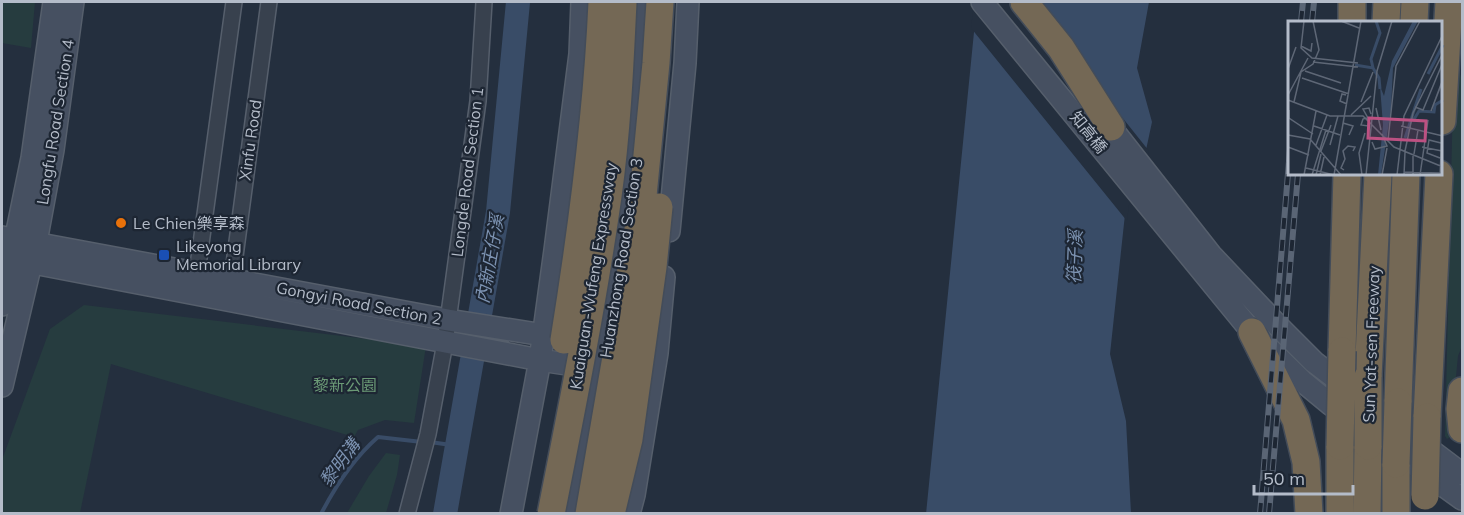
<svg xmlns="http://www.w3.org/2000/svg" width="1464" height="515" font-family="Mulish,'Noto Sans TC',sans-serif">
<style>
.green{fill:#263c3f}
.water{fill:#394c67}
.pier{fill:#242f3e}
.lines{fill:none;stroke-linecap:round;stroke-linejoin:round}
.stream{stroke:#394c67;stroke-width:4}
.river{stroke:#394c67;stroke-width:24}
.street-casing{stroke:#565f6c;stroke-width:18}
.secondary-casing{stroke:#565f6c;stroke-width:24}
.highway-casing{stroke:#434c59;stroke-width:30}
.street{stroke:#38414e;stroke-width:15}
.secondary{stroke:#465061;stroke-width:21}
.highway{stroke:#746855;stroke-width:27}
.rail-casing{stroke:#5a6575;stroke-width:6}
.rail{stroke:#1d2633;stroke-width:4;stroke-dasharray:11;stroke-linecap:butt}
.highway-bridge-casing{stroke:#434c59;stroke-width:30;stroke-linecap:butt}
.highway-bridge{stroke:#746855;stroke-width:27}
.food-dot{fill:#e8710a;stroke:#1d2633;stroke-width:2}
.transit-dot{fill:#1a4fb4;stroke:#1d2633;stroke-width:2}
.labels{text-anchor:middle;stroke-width:4.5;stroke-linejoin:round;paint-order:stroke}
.street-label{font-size:16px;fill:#b4bcc9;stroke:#1d2633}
.poi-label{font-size:16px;fill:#b4bcc9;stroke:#1d2633;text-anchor:start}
.park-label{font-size:16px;fill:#6b9a76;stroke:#1d2633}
.water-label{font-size:18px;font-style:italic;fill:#7c92b1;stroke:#1d2633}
.inset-river{fill:none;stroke:#394c67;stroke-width:3}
.inset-road{fill:none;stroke:#5e6776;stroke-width:1.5}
.view{fill:#bd5182;fill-opacity:0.15;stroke:#bd5182;stroke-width:3}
.inset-edge{fill:none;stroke:#b4bcc9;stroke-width:3}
</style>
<rect width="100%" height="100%" fill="#242f3e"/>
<!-- green -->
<path class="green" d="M 2,2 L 35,2 L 31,48 L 2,43 Z
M 1454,56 L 1462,80 L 1462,346 L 1458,356 L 1450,437 L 1447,439 L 1445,436 Z
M 84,305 L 426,346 L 414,423 L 385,420 L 358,430 L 354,437 L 111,364 L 80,513 L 2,513 L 2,460 L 50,329 Z
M 386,453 L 400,455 L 397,475 L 386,513 L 347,513 L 369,476 Z"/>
<!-- water -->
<path class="water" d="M 977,2 L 1149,2 L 1137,68 L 1152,122 L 1140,178 L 1126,205 L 1110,354 L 1126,421 L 1131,513 L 926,514 Z"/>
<!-- pier -->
<path class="pier" d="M 974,2 L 1030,2 L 1149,151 L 1143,179 L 1129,205 L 1127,221 L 971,28 Z"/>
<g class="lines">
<!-- stream -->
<path class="stream" d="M 430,442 L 458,446
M 321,514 C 336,485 354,458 378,437 L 422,442"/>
<!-- river -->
<path class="river" d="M 445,514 L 498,212 L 518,2"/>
<!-- street casing -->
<g class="street-casing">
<path id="street" d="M 197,273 L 234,2
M 232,279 L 269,2
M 407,514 L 428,434 L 445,343 L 478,101 L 484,2"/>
</g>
<!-- secondary casing -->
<g class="secondary-casing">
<path id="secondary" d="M 982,2 L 1252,332 L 1302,381 L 1330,404 L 1462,499
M 1101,115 L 1211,255 L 1282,330 L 1314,362 L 1462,474
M 669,231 L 685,63 L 688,2
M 2,237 L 448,320 L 657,353
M 2,257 L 540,360 L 653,377
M 2,305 L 32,158 L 54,2
M 2,386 L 36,242 L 53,150 L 73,2
M 511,514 L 540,360 L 555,250 L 580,54 L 582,2
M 569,514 L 623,197 L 637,58 L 640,2
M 629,514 L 634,495 L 657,353 L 664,277"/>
</g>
<!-- highway casing -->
<g class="highway-casing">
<path id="highway" d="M 1024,2 L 1061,48 L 1111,127
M 1352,22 L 1352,2
M 1386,22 L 1387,2
M 1414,22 L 1415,2
M 1442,121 L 1449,2
M 1252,332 L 1296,420 L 1306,462 L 1309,514
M 1342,351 L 1347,174
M 1368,377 L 1378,174
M 1462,391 L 1460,409 L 1462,429
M 1398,402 L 1406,174
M 1427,417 L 1439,174
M 1340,514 L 1340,446
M 1367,514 L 1368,446
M 1396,514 L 1396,464"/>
</g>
<!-- street -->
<use href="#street" class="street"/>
<!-- secondary -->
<use href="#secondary" class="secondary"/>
<!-- highway -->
<use href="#highway" class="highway"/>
<!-- rail casing -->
<g class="rail-casing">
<path id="rail" d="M 1301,22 L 1303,2
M 1312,22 L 1314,2
M 1260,514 L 1290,149
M 1269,514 L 1298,174"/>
</g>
<!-- rail -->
<use href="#rail" class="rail"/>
<!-- highway-bridge casing -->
<g class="highway-bridge-casing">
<path id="highway-bridge" d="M 564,340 C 582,228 597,115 602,2
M 1340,446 L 1342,351
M 1368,446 L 1368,377
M 1396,464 L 1398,402
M 1425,496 L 1427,417
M 551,514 C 572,408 593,302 608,196 C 617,132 620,66 623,2
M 589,514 L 642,206 L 656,63 L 660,2
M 611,514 L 629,439 L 653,267 L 659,207"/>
</g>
<!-- highway-bridge -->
<use href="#highway-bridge" class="highway-bridge"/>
</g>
<!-- markers -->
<circle class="food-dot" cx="121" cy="223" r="6"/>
<rect class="transit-dot" x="158" y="249" width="12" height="12" rx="3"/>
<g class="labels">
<!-- street labels -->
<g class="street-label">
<text transform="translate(55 122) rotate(-81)" y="6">Longfu Road Section 4</text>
<text transform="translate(1089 132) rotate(51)" y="6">知高橋</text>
<text transform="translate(250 140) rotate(-82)" y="6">Xinfu Road</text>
<text transform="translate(467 172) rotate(-83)" y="6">Longde Road Section 1</text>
<text transform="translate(621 258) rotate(-81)" y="6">Huanzhong Road Section 3</text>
<text transform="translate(593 276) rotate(-81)" y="6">Kuaiguan-Wufeng Expressway</text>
<text transform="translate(359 303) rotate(11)" y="6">Gongyi Road Section 2</text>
<text transform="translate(1371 344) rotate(-88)" y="6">Sun Yat-sen Freeway</text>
</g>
<!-- poi labels -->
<g class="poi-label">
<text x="133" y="229">Le Chien樂享森</text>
<text x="176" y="252">Likeyong<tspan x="176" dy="18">Memorial Library</tspan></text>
</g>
<!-- park labels -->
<g class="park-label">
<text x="345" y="391">黎新公園</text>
</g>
<!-- water labels -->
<g class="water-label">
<text transform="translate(1075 257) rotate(-88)" y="6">筏子溪</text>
<text transform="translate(490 259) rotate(-80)" y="6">內新庄仔溪</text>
<text transform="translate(340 463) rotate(-54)" y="6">黎明溝</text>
</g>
</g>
<!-- overview -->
<g transform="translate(1288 21)">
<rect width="154" height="154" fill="#242f3e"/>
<path d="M 125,0 L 130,0 L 105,47 L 103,88 L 93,154 L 90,154 L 95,104 L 92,65 L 96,75 L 104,40 Z" fill="#394c67"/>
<path class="inset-river" d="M 67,44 L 85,47 L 83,38 L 92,12 L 88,0M 85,47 L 91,57 L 92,68M 140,53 L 155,24M 125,100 L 131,90 L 146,91 L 147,84 L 155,79M 117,117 L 133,68"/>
<path class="inset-road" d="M 16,0 L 13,27 L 24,37 L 70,42M 53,0 L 71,7M 13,25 L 23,30 L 24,22M 25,41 L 70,46M 0,48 L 8,26M 17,50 L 53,62M 14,57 L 61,73M 155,58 L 143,90 L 155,59M 0,74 L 20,37M 58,74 L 54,73 L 52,80 L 59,83M 0,79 L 42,95 L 75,95 L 106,126 L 155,146M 6,81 L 13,51 L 25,43 L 31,29 L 25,0M 73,81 L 85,51M 127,86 L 135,89 L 155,41M 88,87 L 93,109M 1,89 L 1,97 L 25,113M 63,94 L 83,75M 80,97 L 75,88 L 81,87 L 83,93M 81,97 L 81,101 L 80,105 L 73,104 L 75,98 L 78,97 L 79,98 L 81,99M 55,102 L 65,105 L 61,114M 26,105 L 52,114M 113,105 L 155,115M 0,114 L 22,118 L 53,154M 100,119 L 108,45 L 132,0M 84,121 L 87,128 L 99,125 L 94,113M 28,124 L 39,94M 42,124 L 50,95M 0,126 L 21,134M 134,126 L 154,130M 33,130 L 43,104M 117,130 L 125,92 L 155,32M 126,133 L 130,109M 152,137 L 139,132 L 141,119 L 153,122M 18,147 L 46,154M 56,149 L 53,147 L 57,138 L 55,130 L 60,125 L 67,126 L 65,130M 116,151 L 152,152M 16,154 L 28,90M 24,154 L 38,109M 28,154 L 33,133M 32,154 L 36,136M 46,154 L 73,0M 74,154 L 71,132 L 77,112M 78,154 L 89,50 L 104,0M 94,154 L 99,127M 109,154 L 116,95 L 155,13M 116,154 L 117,131M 125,154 L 125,135M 132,154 L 140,99M 152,154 L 154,113"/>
<path class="view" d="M 81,97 L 138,100 L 137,120 L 80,117 Z"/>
<rect width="154" height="154" class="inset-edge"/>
</g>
<!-- border -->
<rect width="1464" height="515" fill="none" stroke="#b4bcc9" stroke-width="6"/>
<!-- scale -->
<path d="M1254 485v9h99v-9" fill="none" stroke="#b4bcc9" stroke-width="3"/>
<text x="1263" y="485" font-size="18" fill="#b4bcc9" stroke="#1d2633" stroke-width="4.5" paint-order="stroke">50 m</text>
</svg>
